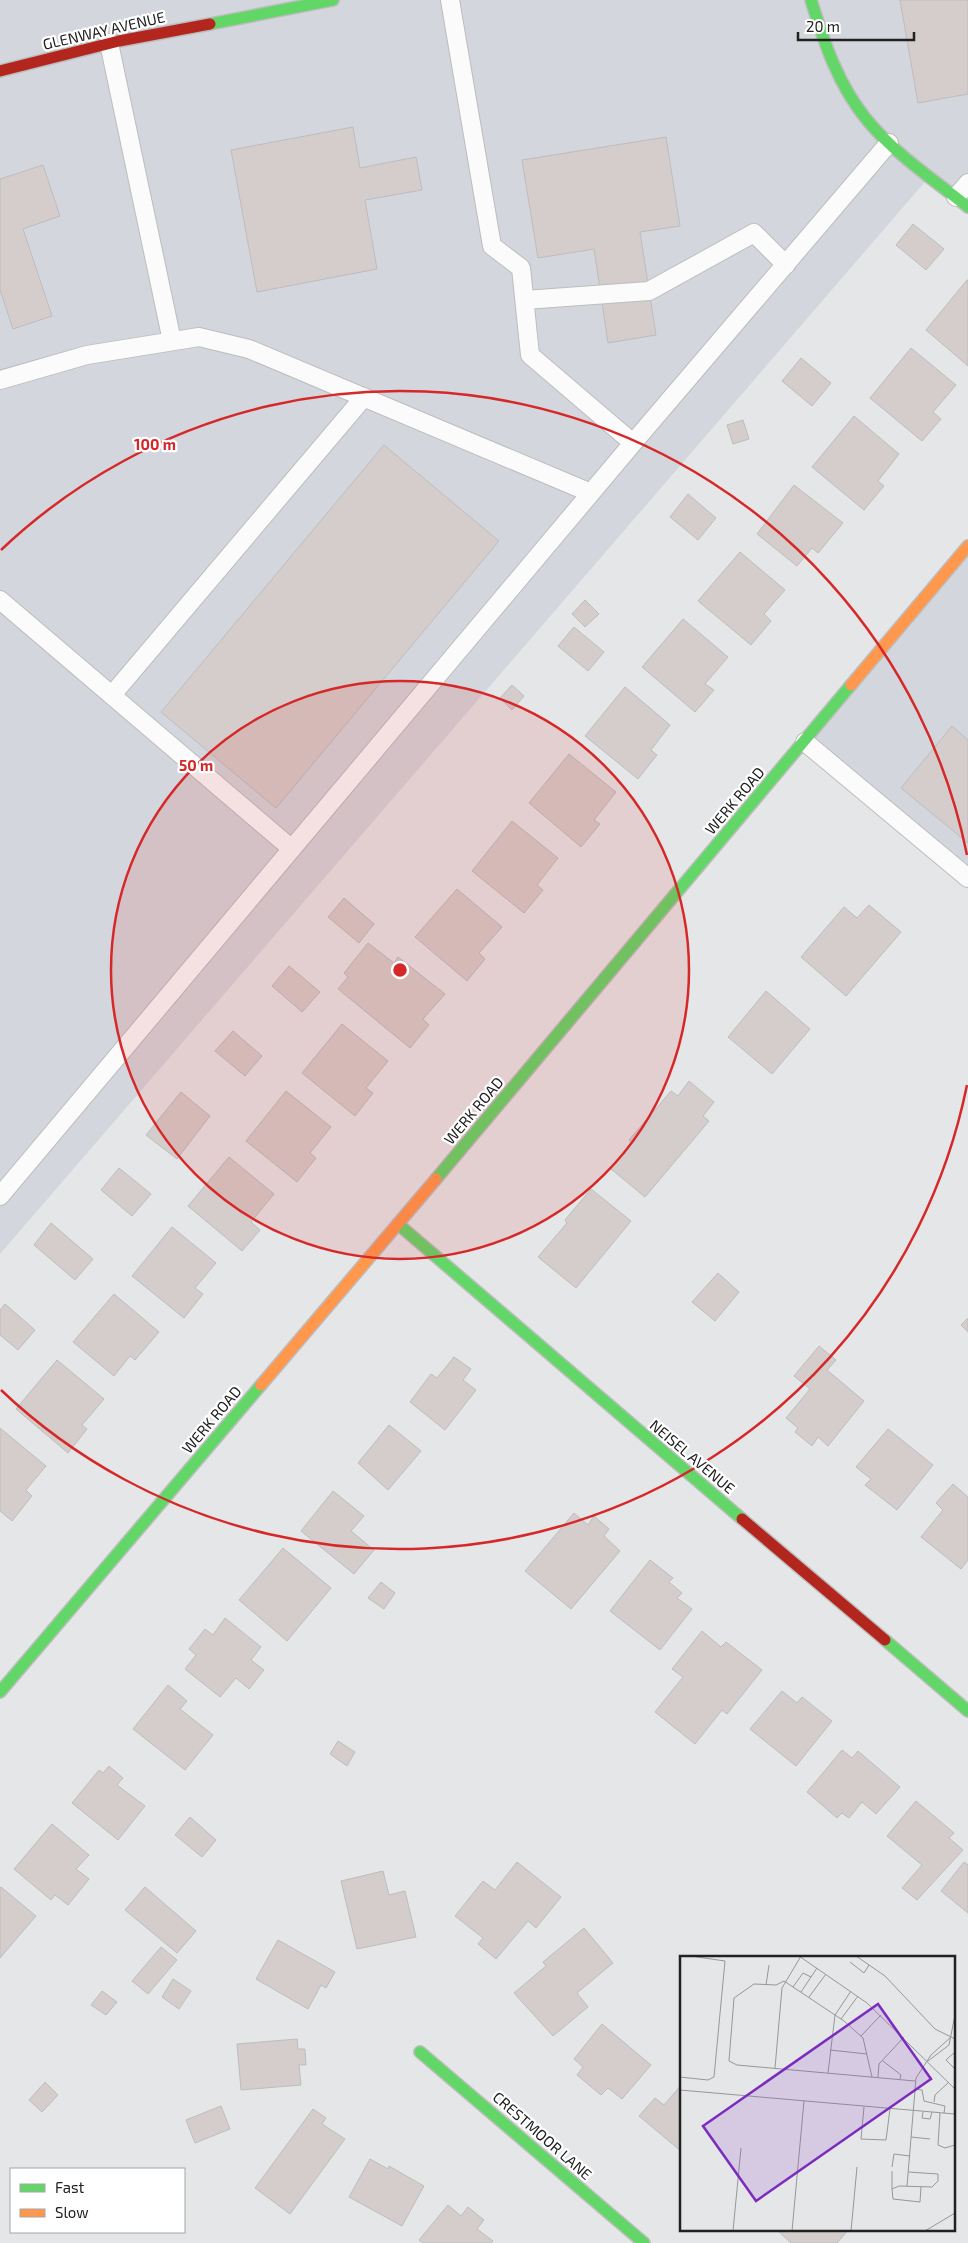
<svg xmlns="http://www.w3.org/2000/svg" width="968" height="2243" font-family="'Exo 2',sans-serif">
<style>
.built{fill:#d3d6dc}
.building{fill:#d4cdcb;stroke:#bdbdbe}
.lines{fill:none;stroke-linecap:round;stroke-linejoin:round}
.lane-casing{stroke:#bdbdbf;stroke-width:20}
.fast-casing{stroke:#bdbdbf;stroke-width:14}
.slow-casing{stroke:#bdbdbf;stroke-width:14}
.jam-casing{stroke:#bdbdbf;stroke-width:14}
.lane{stroke:#fbfbfc;stroke-width:18}
.fast{stroke:#63d668;stroke-width:11}
.slow{stroke:#ff974d;stroke-width:11}
.jam{stroke:#b3261e;stroke-width:11}
.ring{fill:none;stroke:#d62828;stroke-width:2.5}
.labels{text-anchor:middle;stroke-width:4.5;stroke-linejoin:round;paint-order:stroke}
.street-label{font-size:15px;fill:#212122;stroke:#fff}
.inset-road{fill:none;stroke:#979799;stroke-width:1}
.view{fill:#7b2cbf;fill-opacity:0.15;stroke:#7b2cbf;stroke-width:2.5}
.inset-edge{fill:none;stroke:#212122;stroke-width:2.5}
.centre{fill:#d62828;stroke:#fff;stroke-width:2.5}
.ring-label{font-size:15px;text-anchor:middle;font-weight:bold;fill:#d62828;stroke:#fff;stroke-width:4.5;stroke-linejoin:round;paint-order:stroke}
</style>
<rect width="100%" height="100%" fill="#e5e6e8"/>
<!-- built -->
<path class="built" d="M 0,0 L 968,0 L 968,206 L 930,176 L 0,1254 Z
M 968,546 L 968,878 L 805,742 Z"/>
<!-- building -->
<path class="building" d="M 900,0 L 968,0 L 968,94 L 918,103 Z
M 353,127 L 360,168 L 416,157 L 422,190 L 365,200 L 377,269 L 257,292 L 231,150 Z
M 666,137 L 680,226 L 640,232 L 656,335 L 608,343 L 594,249 L 538,258 L 522,160 Z
M 43,165 L 60,216 L 23,229 L 52,316 L 13,329 L 0,290 L 0,179 Z
M 913,224 L 944,249 L 926,270 L 896,245 Z
M 967,280 L 968,280 L 968,366 L 926,330 Z
M 911,348 L 956,385 L 933,412 L 941,419 L 922,441 L 870,398 Z
M 801,358 L 831,383 L 812,406 L 782,381 Z
M 854,416 L 899,454 L 878,481 L 884,486 L 864,510 L 812,467 Z
M 743,420 L 749,439 L 733,444 L 727,425 Z
M 384,445 L 499,541 L 276,808 L 161,712 Z
M 794,485 L 843,523 L 818,553 L 812,548 L 797,566 L 757,534 Z
M 688,494 L 716,518 L 698,540 L 670,517 Z
M 740,552 L 785,590 L 764,614 L 771,621 L 751,645 L 698,601 Z
M 585,600 L 599,614 L 585,627 L 572,614 Z
M 683,619 L 728,657 L 705,684 L 714,690 L 695,712 L 642,667 Z
M 574,627 L 604,652 L 588,671 L 558,646 Z
M 512,685 L 524,696 L 512,710 L 500,698 Z
M 625,687 L 670,725 L 651,750 L 657,755 L 638,779 L 585,736 Z
M 952,726 L 968,740 L 968,843 L 901,788 Z
M 569,754 L 616,792 L 594,820 L 600,824 L 581,847 L 529,803 Z
M 512,821 L 558,858 L 537,885 L 543,890 L 524,913 L 472,871 Z
M 457,889 L 502,927 L 479,953 L 485,959 L 467,981 L 415,937 Z
M 344,898 L 374,924 L 359,943 L 328,917 Z
M 869,905 L 901,932 L 846,996 L 801,957 L 844,907 L 857,918 Z
M 368,943 L 394,963 L 398,957 L 445,994 L 423,1019 L 429,1025 L 410,1048 L 338,989 L 348,977 L 344,973 Z
M 289,966 L 320,992 L 302,1012 L 272,986 Z
M 766,991 L 810,1029 L 772,1074 L 728,1037 Z
M 342,1024 L 388,1061 L 366,1088 L 373,1093 L 355,1116 L 302,1073 Z
M 233,1031 L 262,1056 L 245,1076 L 215,1051 Z
M 689,1081 L 714,1102 L 703,1116 L 709,1121 L 645,1197 L 611,1169 L 633,1143 L 629,1140 L 671,1091 L 678,1096 Z
M 286,1091 L 331,1127 L 310,1153 L 316,1158 L 297,1182 L 246,1141 Z
M 181,1092 L 210,1116 L 177,1159 L 146,1135 Z
M 229,1157 L 274,1194 L 251,1222 L 260,1230 L 242,1251 L 188,1206 Z
M 119,1168 L 151,1194 L 132,1216 L 101,1190 Z
M 591,1189 L 631,1221 L 576,1288 L 538,1257 L 567,1223 L 565,1220 Z
M 51,1223 L 93,1259 L 75,1280 L 34,1245 Z
M 172,1227 L 216,1263 L 195,1288 L 203,1294 L 184,1318 L 132,1276 Z
M 718,1273 L 739,1292 L 715,1321 L 692,1302 Z
M 114,1294 L 159,1332 L 135,1360 L 130,1356 L 114,1376 L 73,1342 Z
M 5,1304 L 35,1330 L 18,1350 L 0,1335 L 0,1310 Z
M 968,1318 L 968,1332 L 961,1325 Z
M 819,1346 L 836,1360 L 827,1370 L 864,1401 L 828,1446 L 818,1437 L 812,1446 L 795,1432 L 798,1428 L 786,1418 L 810,1389 L 794,1376 Z
M 454,1357 L 471,1369 L 463,1380 L 476,1390 L 445,1430 L 410,1402 L 431,1374 L 437,1378 Z
M 57,1360 L 104,1399 L 82,1425 L 87,1429 L 68,1453 L 16,1409 Z
M 389,1425 L 421,1451 L 388,1490 L 358,1463 Z
M 0,1428 L 46,1466 L 26,1490 L 32,1496 L 12,1521 L 0,1511 Z
M 888,1429 L 933,1465 L 897,1510 L 865,1485 L 871,1479 L 856,1467 Z
M 953,1484 L 968,1497 L 968,1560 L 961,1569 L 921,1537 L 943,1510 L 936,1503 Z
M 333,1491 L 364,1516 L 351,1531 L 374,1550 L 354,1574 L 301,1531 Z
M 574,1513 L 588,1525 L 594,1516 L 609,1529 L 604,1536 L 620,1551 L 571,1609 L 525,1571 Z
M 283,1548 L 331,1588 L 287,1641 L 239,1600 Z
M 650,1560 L 673,1578 L 669,1582 L 682,1593 L 677,1598 L 692,1609 L 660,1650 L 610,1611 Z
M 381,1582 L 395,1593 L 384,1609 L 368,1598 Z
M 225,1618 L 261,1647 L 251,1660 L 264,1670 L 249,1689 L 236,1678 L 220,1697 L 185,1669 L 196,1655 L 189,1649 L 205,1629 L 213,1635 Z
M 702,1631 L 721,1647 L 726,1642 L 762,1670 L 727,1714 L 722,1710 L 695,1744 L 655,1712 L 683,1677 L 672,1669 Z
M 168,1685 L 187,1701 L 180,1709 L 213,1735 L 185,1770 L 133,1729 Z
M 782,1691 L 797,1703 L 802,1697 L 832,1721 L 796,1766 L 750,1729 Z
M 338,1741 L 355,1752 L 347,1766 L 330,1754 Z
M 842,1750 L 852,1758 L 858,1751 L 900,1787 L 876,1814 L 862,1802 L 849,1818 L 842,1813 L 837,1818 L 807,1792 Z
M 109,1766 L 123,1778 L 117,1785 L 145,1806 L 118,1840 L 72,1803 L 99,1770 L 103,1773 Z
M 916,1801 L 954,1833 L 949,1838 L 963,1850 L 917,1900 L 902,1888 L 922,1865 L 887,1836 Z
M 190,1817 L 216,1840 L 202,1857 L 175,1835 Z
M 52,1824 L 89,1855 L 76,1869 L 89,1879 L 68,1905 L 55,1895 L 51,1900 L 14,1869 Z
M 517,1862 L 561,1897 L 536,1928 L 528,1921 L 496,1959 L 478,1944 L 483,1938 L 455,1916 L 483,1881 L 495,1890 Z
M 964,1862 L 968,1865 L 968,1913 L 941,1891 Z
M 383,1871 L 389,1895 L 405,1891 L 416,1937 L 357,1949 L 341,1881 Z
M 1,1887 L 36,1916 L 0,1958 L 0,1888 Z
M 145,1887 L 196,1931 L 177,1953 L 125,1910 Z
M 584,1928 L 613,1963 L 577,1993 L 588,2007 L 553,2036 L 514,1993 L 546,1966 L 543,1962 Z
M 278,1940 L 335,1972 L 326,1988 L 321,1985 L 308,2009 L 256,1979 Z
M 161,1947 L 177,1960 L 148,1994 L 132,1981 Z
M 173,1979 L 191,1991 L 179,2009 L 162,1997 Z
M 102,1991 L 117,2002 L 106,2015 L 91,2005 Z
M 602,2024 L 651,2065 L 622,2099 L 608,2088 L 601,2095 L 577,2075 L 583,2067 L 574,2059 Z
M 297,2039 L 298,2049 L 305,2049 L 306,2065 L 299,2065 L 301,2085 L 241,2090 L 237,2044 Z
M 45,2082 L 58,2095 L 42,2112 L 29,2100 Z
M 682,2084 L 682,2152 L 639,2116 L 655,2098 L 664,2105 Z
M 221,2106 L 230,2129 L 195,2143 L 186,2120 Z
M 313,2109 L 326,2118 L 322,2124 L 345,2139 L 290,2214 L 255,2188 Z
M 370,2159 L 388,2169 L 389,2166 L 424,2186 L 402,2226 L 349,2197 Z
M 448,2205 L 461,2216 L 468,2207 L 484,2220 L 477,2229 L 493,2241 L 491,2243 L 423,2243 L 419,2240 Z
M 776,2229 L 849,2229 L 837,2243 L 791,2243 Z"/>
<g class="lines">
<!-- lane casing -->
<g class="lane-casing">
<path id="lane" d="M 450,0 L 492,246 L 521,268 L 530,355 L 633,443
M 109,43 L 172,341
M 956,197 L 968,183
M 525,300 L 649,291 L 754,233 L 786,265
M 0,380 L 87,355 L 199,337 L 249,349 L 591,493
M 0,600 L 292,849
M 112,695 L 364,397
M 805,742 L 968,878
M 0,1196 L 633,443 L 889,143"/>
</g>
<!-- fast casing -->
<g class="fast-casing">
<path id="fast" d="M 811,0 C 824,42 838,85 867,120 C 895,154 934,180 968,207
M 210,24 L 333,0
M 436,1179 L 851,685
M 398,1224 L 742,1519
M 885,1640 L 968,1711
M 0,1692 L 261,1385
M 420,2052 L 644,2243"/>
</g>
<!-- slow casing -->
<g class="slow-casing">
<path id="slow" d="M 851,685 L 968,546
M 261,1385 L 436,1179"/>
</g>
<!-- jam casing -->
<g class="jam-casing">
<path id="jam" d="M 0,71 L 119,41 L 210,24
M 742,1519 L 885,1640"/>
</g>
<!-- lane -->
<use href="#lane" class="lane"/>
<!-- fast -->
<use href="#fast" class="fast"/>
<!-- slow -->
<use href="#slow" class="slow"/>
<!-- jam -->
<use href="#jam" class="jam"/>
</g>
<!-- distance rings -->
<circle cx="400" cy="970" r="289" fill="#d62828" fill-opacity=".12"/>
<g class="ring">
<circle cx="400" cy="970" r="289"/>
<path d="M967 1085A579 579 0 0 1 1 1390M1 550A579 579 0 0 1 967 855"/>
</g>
<g class="labels">
<!-- street labels -->
<g class="street-label">
<text transform="translate(104 31) rotate(-13)" y="5">GLENWAY AVENUE</text>
<text transform="translate(735 801) rotate(-50)" y="5">WERK ROAD</text>
<text transform="translate(474 1111) rotate(-50)" y="5">WERK ROAD</text>
<text transform="translate(212 1420) rotate(-50)" y="5">WERK ROAD</text>
<text transform="translate(692 1457) rotate(40)" y="5">NEISEL AVENUE</text>
<text transform="translate(542 2136) rotate(41)" y="5">CRESTMOOR LANE</text>
</g>
</g>
<!-- overview -->
<g transform="translate(680 1956)">
<rect width="275" height="275" fill="#e5e6e8"/>
<path class="inset-road" d="M 119,0 L 187,47 L 275,133M 176,0 L 205,20 L 255,73 L 275,83M 170,6 L 184,17 L 189,9M 104,25 L 96,29 L 74,28 L 54,42 L 49,105 L 57,109 L 235,125M 104,25 L 164,65 L 183,82 L 192,121M 86,29 L 89,9M 113,31 L 123,17 L 131,21M 121,36 L 137,12M 129,41 L 146,18M 161,63 L 178,40M 181,80 L 201,59M 150,94 L 187,98M 275,96 L 266,104 L 275,113M 203,105 L 221,119 L 220,123M 248,105 L 269,89 L 275,59M 95,112 L 102,32 L 121,0M 148,117 L 155,59 L 171,35M 0,121 L 28,124 L 34,121 L 45,5 L 11,0M 198,121 L 199,108 L 224,81M 235,133 L 242,134 L 244,145 L 265,150 L 264,157M 0,134 L 275,158M 254,146 L 255,139 L 269,126M 184,151 L 181,183 L 206,184 L 210,153M 243,156 L 242,162 L 250,163 L 252,156M 260,157 L 258,189 L 265,192 L 275,189M 231,181 L 250,183M 212,211 L 214,198 L 230,200M 212,215 L 212,233M 228,216 L 258,218 L 258,225 L 252,231 L 219,230 L 212,233 L 213,243 L 240,246 L 241,231M 227,230 L 236,122 L 251,99 L 271,81M 53,275 L 61,192M 112,275 L 124,145M 171,275 L 177,211M 245,275 L 275,257"/>
<path class="view" d="M 198,48 L 251,123 L 76,245 L 23,170 Z"/>
<rect width="275" height="275" class="inset-edge"/>
</g>
<circle cx="400" cy="970" r="8" class="centre"/>
<g class="ring-label">
<text x="155" y="450">100 m</text>
<text x="196" y="771">50 m</text>
</g>
<!-- legend -->
<rect x="10" y="2168" width="175" height="65" fill="#ffffff" stroke="#a6a6a7"/>
<rect x="20" y="2184" width="25" height="8" fill="#63d668" stroke="#a6a6a7"/>
<text x="55" y="2193" font-size="15" fill="#212122">Fast</text>
<rect x="20" y="2209" width="25" height="8" fill="#ff974d" stroke="#a6a6a7"/>
<text x="55" y="2218" font-size="15" fill="#212122">Slow</text>
<!-- scale -->
<path d="M798 32v8h116v-8" fill="none" stroke="#212122" stroke-width="2.5"/>
<text x="806" y="32" font-size="15" fill="#212122" stroke="#ffffff" stroke-width="4" paint-order="stroke">20 m</text>
</svg>
